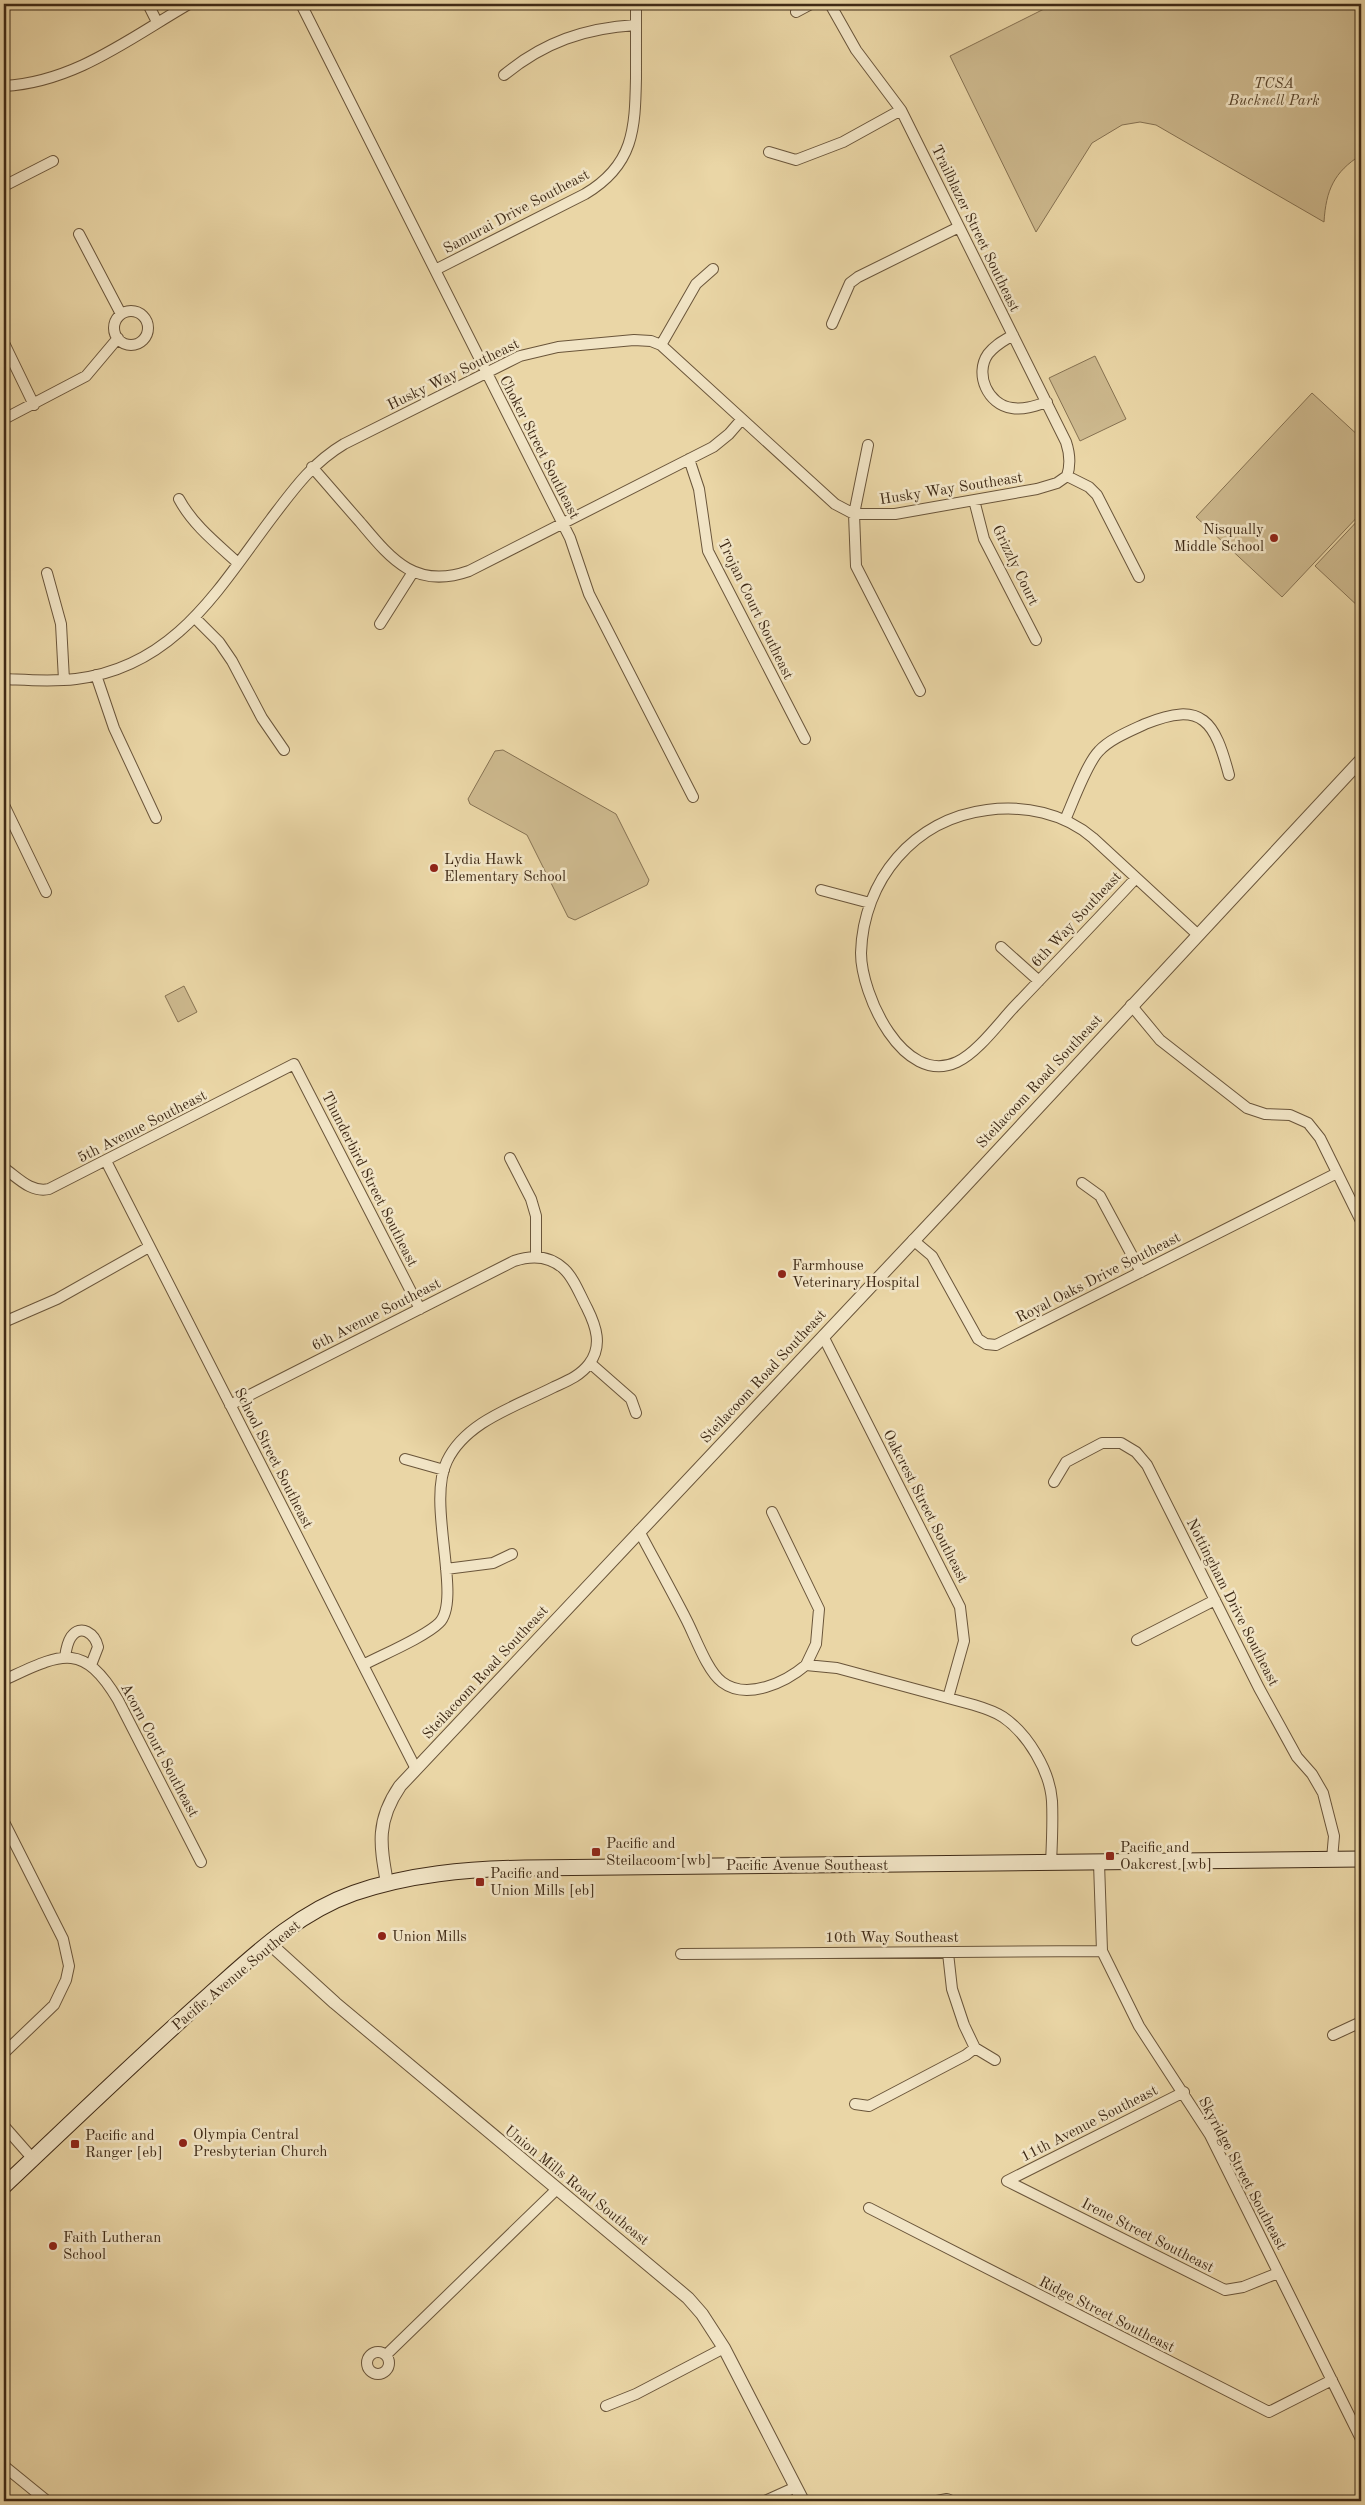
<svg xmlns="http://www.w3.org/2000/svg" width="1365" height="2505" font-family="'Old Standard TT',serif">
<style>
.green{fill:#cdb98e;stroke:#867252}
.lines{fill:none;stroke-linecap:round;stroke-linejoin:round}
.minor-casing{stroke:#6a553a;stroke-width:12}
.tertiary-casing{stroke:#6a553a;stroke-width:14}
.secondary-casing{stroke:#3f2a16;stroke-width:17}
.minor{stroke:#f1e4c5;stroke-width:10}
.tertiary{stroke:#f1e4c5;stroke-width:12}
.secondary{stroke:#f1e4c5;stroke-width:15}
.poi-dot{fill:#8f2418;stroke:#f1e4c5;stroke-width:2}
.labels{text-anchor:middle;stroke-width:5;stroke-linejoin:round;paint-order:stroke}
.park-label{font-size:15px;font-style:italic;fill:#5b472e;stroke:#f1e4c5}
.street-label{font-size:15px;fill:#3f2a16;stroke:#f1e4c5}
.poi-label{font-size:15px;fill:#3f2a16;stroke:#f1e4c5;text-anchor:start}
</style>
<rect width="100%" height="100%" fill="#ead6a6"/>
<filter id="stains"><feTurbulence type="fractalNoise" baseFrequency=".004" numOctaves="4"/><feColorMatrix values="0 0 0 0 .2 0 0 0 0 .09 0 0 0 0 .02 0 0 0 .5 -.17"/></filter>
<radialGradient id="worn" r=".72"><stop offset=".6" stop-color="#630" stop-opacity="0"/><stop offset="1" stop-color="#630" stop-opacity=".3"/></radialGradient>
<!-- green -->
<path class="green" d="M 1054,4 L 1361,4 L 1361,155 C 1334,172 1326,190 1324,222 L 1156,125 L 1140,122 L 1122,125 L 1092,143 L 1036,232 L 950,56 Z
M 1095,356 L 1126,419 L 1080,441 L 1049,378 Z
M 1312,393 L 1361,438 L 1361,513 L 1282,597 L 1196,517 Z
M 1361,517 L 1361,609 L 1315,566 Z
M 503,750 L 616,814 L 649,880 L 647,885 L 575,920 L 568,917 L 527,835 L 470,804 L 468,799 L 495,751 Z
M 184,986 L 197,1012 L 178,1022 L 165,996 Z"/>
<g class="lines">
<!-- minor casing -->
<g class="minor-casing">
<path id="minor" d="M 148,4 L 157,22
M 301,4 L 570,538 L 589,594 L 693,797
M 830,4 L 856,50 L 901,110 L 1066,442 C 1070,454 1071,464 1067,476
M 796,12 L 811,4
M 504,75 C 544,42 585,28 636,25
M 4,86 C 75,82 130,38 189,4
M 769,152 L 796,160 L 843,142 L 901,110
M 4,186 L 53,161
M 79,234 L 121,314
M 435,270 L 585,194 C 634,165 635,129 636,78 C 636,53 636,28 636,4
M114 328a17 17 0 1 1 34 0a17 17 0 1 1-34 0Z
M 832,324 L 850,283 L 858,277 L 959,227
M 1013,335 C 1003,341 995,345 988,354 C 974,374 988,405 1012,408 C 1024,410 1035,406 1047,402
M 4,343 L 34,405
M 661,345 L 696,284 L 713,269
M 4,419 L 86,376 L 118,338
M 868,445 L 854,514 L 856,566 L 920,691
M 689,459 L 699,489 L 708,551 L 805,739
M 312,467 C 328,485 344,504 360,522 C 391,559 415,590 469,571 L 713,447 L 729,434 L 742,419
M 1067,476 L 1089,487 L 1097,495 L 1139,577
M 179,499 C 193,525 216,543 238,563
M 974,500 L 984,539 L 1036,640
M 47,573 L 61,624 L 64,680
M 195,618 L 219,642 L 232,661 L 262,718 L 284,750
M 380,624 L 413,572
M 96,675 L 114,728 L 156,818
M 4,679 C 28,680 52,682 76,679 C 174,667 217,591 271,519 C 293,490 312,463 344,444 L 520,356 L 558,347 L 634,340 L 651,341 L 661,345 L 835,504 L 854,514 L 895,514 L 1037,489 L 1057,483 L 1067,476
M 4,805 L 46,892
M 1065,820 C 1073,802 1087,763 1099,751 C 1110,739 1130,731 1145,724 C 1203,700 1215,722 1229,775
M 1136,878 C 1096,921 1055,964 1014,1007 C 999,1023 977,1053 957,1062 C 903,1087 861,994 861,953 C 863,880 914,819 987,810 C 1024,805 1064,813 1093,838 L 1197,934
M 821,890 L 870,903
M 1001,947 L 1039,981
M 1131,1005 L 1160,1040 L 1247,1108 L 1265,1114 L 1290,1115 L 1308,1123 L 1320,1138 L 1361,1221
M 510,1158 L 531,1199 L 536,1216 L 536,1256
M 106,1161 L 416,1769
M 4,1168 C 18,1178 31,1193 49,1189 L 294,1064 L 420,1309
M 1082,1183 L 1100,1196 L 1141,1272
M 913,1240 L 932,1256 L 978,1339 L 986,1344 L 996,1345 L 1337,1173
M 4,1322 L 57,1299 L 149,1247
M 823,1336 L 960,1607 L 964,1641 L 948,1698
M 590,1363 L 631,1399 L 636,1413
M 230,1405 L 514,1261 C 532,1255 549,1255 564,1269 C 574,1278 580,1295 587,1308 C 596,1326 603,1346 589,1364 C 580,1376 567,1381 554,1387 C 517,1406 466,1421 447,1461 C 426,1503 463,1600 439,1623 C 425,1637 382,1655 363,1665
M 405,1459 L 444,1470
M 1054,1482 L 1066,1462 L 1102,1443 L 1121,1443 L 1136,1452 L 1147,1465 L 1259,1688 L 1297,1757 L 1312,1774 L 1323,1793 L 1334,1836 L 1332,1859
M 772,1512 L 819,1609 L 816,1644 L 806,1665
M 639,1531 C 655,1561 671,1590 686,1619 C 695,1636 707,1671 722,1682 C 747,1701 786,1682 806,1665 L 837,1668 L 974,1705 C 984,1708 994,1711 1003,1717 C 1028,1734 1050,1771 1052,1801 C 1053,1822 1052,1843 1051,1863
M 446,1569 L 493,1563 L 512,1554
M 1137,1640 L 1215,1600
M 65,1657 C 66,1650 67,1643 71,1637 C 81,1623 95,1634 98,1647 L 91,1665
M 4,1680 C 59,1655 82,1639 118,1700 L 201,1862
M 4,1822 L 63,1939 L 69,1966 L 66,1980 L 54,2005 L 4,2053
M 1099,1863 L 1102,1951 L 1139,2026 L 1210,2135 L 1361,2439
M 948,1953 L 952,1989 L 964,2025 L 975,2048 L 995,2060
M 681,1954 L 1102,1951
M 1333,2035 L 1361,2022
M 855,2104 L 869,2106 L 966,2055 L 975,2048
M 4,2126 L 33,2159
M 1007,2181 L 1225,2290 L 1243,2287 L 1278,2273
M 1007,2181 L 1184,2092
M 869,2208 L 1269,2412 L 1332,2380
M367 2363a11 11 0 1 1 22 0a11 11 0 1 1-22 0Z
M 386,2355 L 557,2189
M 606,2406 L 636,2394 L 724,2348
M 4,2466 L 47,2501
M 765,2501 L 796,2487
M 937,2501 L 947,2499 L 952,2501"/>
</g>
<!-- tertiary casing -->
<g class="tertiary-casing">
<path id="tertiary" d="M 387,1883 C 380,1844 376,1821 400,1786 L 952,1200 L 1361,760
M 269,1943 L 335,2003 L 688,2298 L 702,2314 L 724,2348 L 803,2501"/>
</g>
<!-- secondary casing -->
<g class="secondary-casing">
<path id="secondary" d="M 4,2186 C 72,2122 139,2057 209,1995 C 253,1956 297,1913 354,1893 C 409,1874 467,1869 525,1868 L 1361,1859"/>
</g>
<!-- minor -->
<use href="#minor" class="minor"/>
<!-- tertiary -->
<use href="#tertiary" class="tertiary"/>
<!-- secondary -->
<use href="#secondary" class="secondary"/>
</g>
<!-- markers -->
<g class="poi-dot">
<circle cx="1274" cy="538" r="5"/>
<circle cx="434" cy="868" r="5"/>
<circle cx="782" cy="1274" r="5"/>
<rect x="591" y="1847" width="10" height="10" rx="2.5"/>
<rect x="1105" y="1851" width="10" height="10" rx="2.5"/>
<rect x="475" y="1877" width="10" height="10" rx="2.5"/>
<circle cx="382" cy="1936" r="5"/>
<circle cx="183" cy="2143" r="5"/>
<rect x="70" y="2139" width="10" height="10" rx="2.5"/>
<circle cx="53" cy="2246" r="5"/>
</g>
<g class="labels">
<!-- park labels -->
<g class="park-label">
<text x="1274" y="88">TCSA<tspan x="1274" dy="17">Bucknell Park</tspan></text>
</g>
<!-- street labels -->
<g class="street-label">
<text transform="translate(516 211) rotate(-28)" y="5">Samurai Drive Southeast</text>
<text transform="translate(976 228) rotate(64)" y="5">Trailblazer Street Southeast</text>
<text transform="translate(453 374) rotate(-26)" y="5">Husky Way Southeast</text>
<text transform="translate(540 447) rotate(63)" y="5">Choker Street Southeast</text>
<text transform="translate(951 488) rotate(-9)" y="5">Husky Way Southeast</text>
<text transform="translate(1016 565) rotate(64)" y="5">Grizzly Court</text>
<text transform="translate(756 609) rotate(64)" y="5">Trojan Court Southeast</text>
<text transform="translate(1076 919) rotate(-47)" y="5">6th Way Southeast</text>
<text transform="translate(1039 1081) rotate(-47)" y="5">Steilacoom Road Southeast</text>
<text transform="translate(142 1126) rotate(-27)" y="5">5th Avenue Southeast</text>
<text transform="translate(370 1179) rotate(63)" y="5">Thunderbird Street Southeast</text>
<text transform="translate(1098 1277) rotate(-27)" y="5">Royal Oaks Drive Southeast</text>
<text transform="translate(376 1314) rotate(-27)" y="5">6th Avenue Southeast</text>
<text transform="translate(763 1376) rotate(-47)" y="5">Steilacoom Road Southeast</text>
<text transform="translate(274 1458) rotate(63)" y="5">School Street Southeast</text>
<text transform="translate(926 1506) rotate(63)" y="5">Oakcrest Street Southeast</text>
<text transform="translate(1233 1602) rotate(63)" y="5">Nottingham Drive Southeast</text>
<text transform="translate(485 1672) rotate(-47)" y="5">Steilacoom Road Southeast</text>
<text transform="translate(160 1750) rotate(62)" y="5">Acorn Court Southeast</text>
<text x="807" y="1870">Pacific Avenue Southeast</text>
<text x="892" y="1942">10th Way Southeast</text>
<text transform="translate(236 1975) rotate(-40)" y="5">Pacific Avenue Southeast</text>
<text transform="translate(1089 2123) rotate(-27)" y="5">11th Avenue Southeast</text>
<text transform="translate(1243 2173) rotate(62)" y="5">Skyridge Street Southeast</text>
<text transform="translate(577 2185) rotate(39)" y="5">Union Mills Road Southeast</text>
<text transform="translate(1148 2235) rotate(27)" y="5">Irene Street Southeast</text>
<text transform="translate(1107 2314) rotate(27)" y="5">Ridge Street Southeast</text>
</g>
<!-- poi labels -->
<g class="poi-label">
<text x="1264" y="534" text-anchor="end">Nisqually<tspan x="1264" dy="17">Middle School</tspan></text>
<text x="444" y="864">Lydia Hawk<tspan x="444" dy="17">Elementary School</tspan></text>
<text x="792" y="1270">Farmhouse<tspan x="792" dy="17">Veterinary Hospital</tspan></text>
<text x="606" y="1848">Pacific and<tspan x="606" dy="17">Steilacoom [wb]</tspan></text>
<text x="1120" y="1852">Pacific and<tspan x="1120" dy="17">Oakcrest [wb]</tspan></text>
<text x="490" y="1878">Pacific and<tspan x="490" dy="17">Union Mills [eb]</tspan></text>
<text x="392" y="1941">Union Mills</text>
<text x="193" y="2139">Olympia Central<tspan x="193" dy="17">Presbyterian Church</tspan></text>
<text x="85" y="2140">Pacific and<tspan x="85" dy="17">Ranger [eb]</tspan></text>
<text x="63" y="2242">Faith Lutheran<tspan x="63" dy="17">School</tspan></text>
</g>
</g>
<!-- margin -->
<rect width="1365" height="2505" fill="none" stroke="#ead6a6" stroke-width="20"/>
<rect x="5" y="5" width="1355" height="2495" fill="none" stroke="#3f2a16" stroke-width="2.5"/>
<rect x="10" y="10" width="1345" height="2485" fill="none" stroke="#3f2a16"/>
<rect width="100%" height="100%" filter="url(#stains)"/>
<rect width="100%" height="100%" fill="url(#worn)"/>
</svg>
